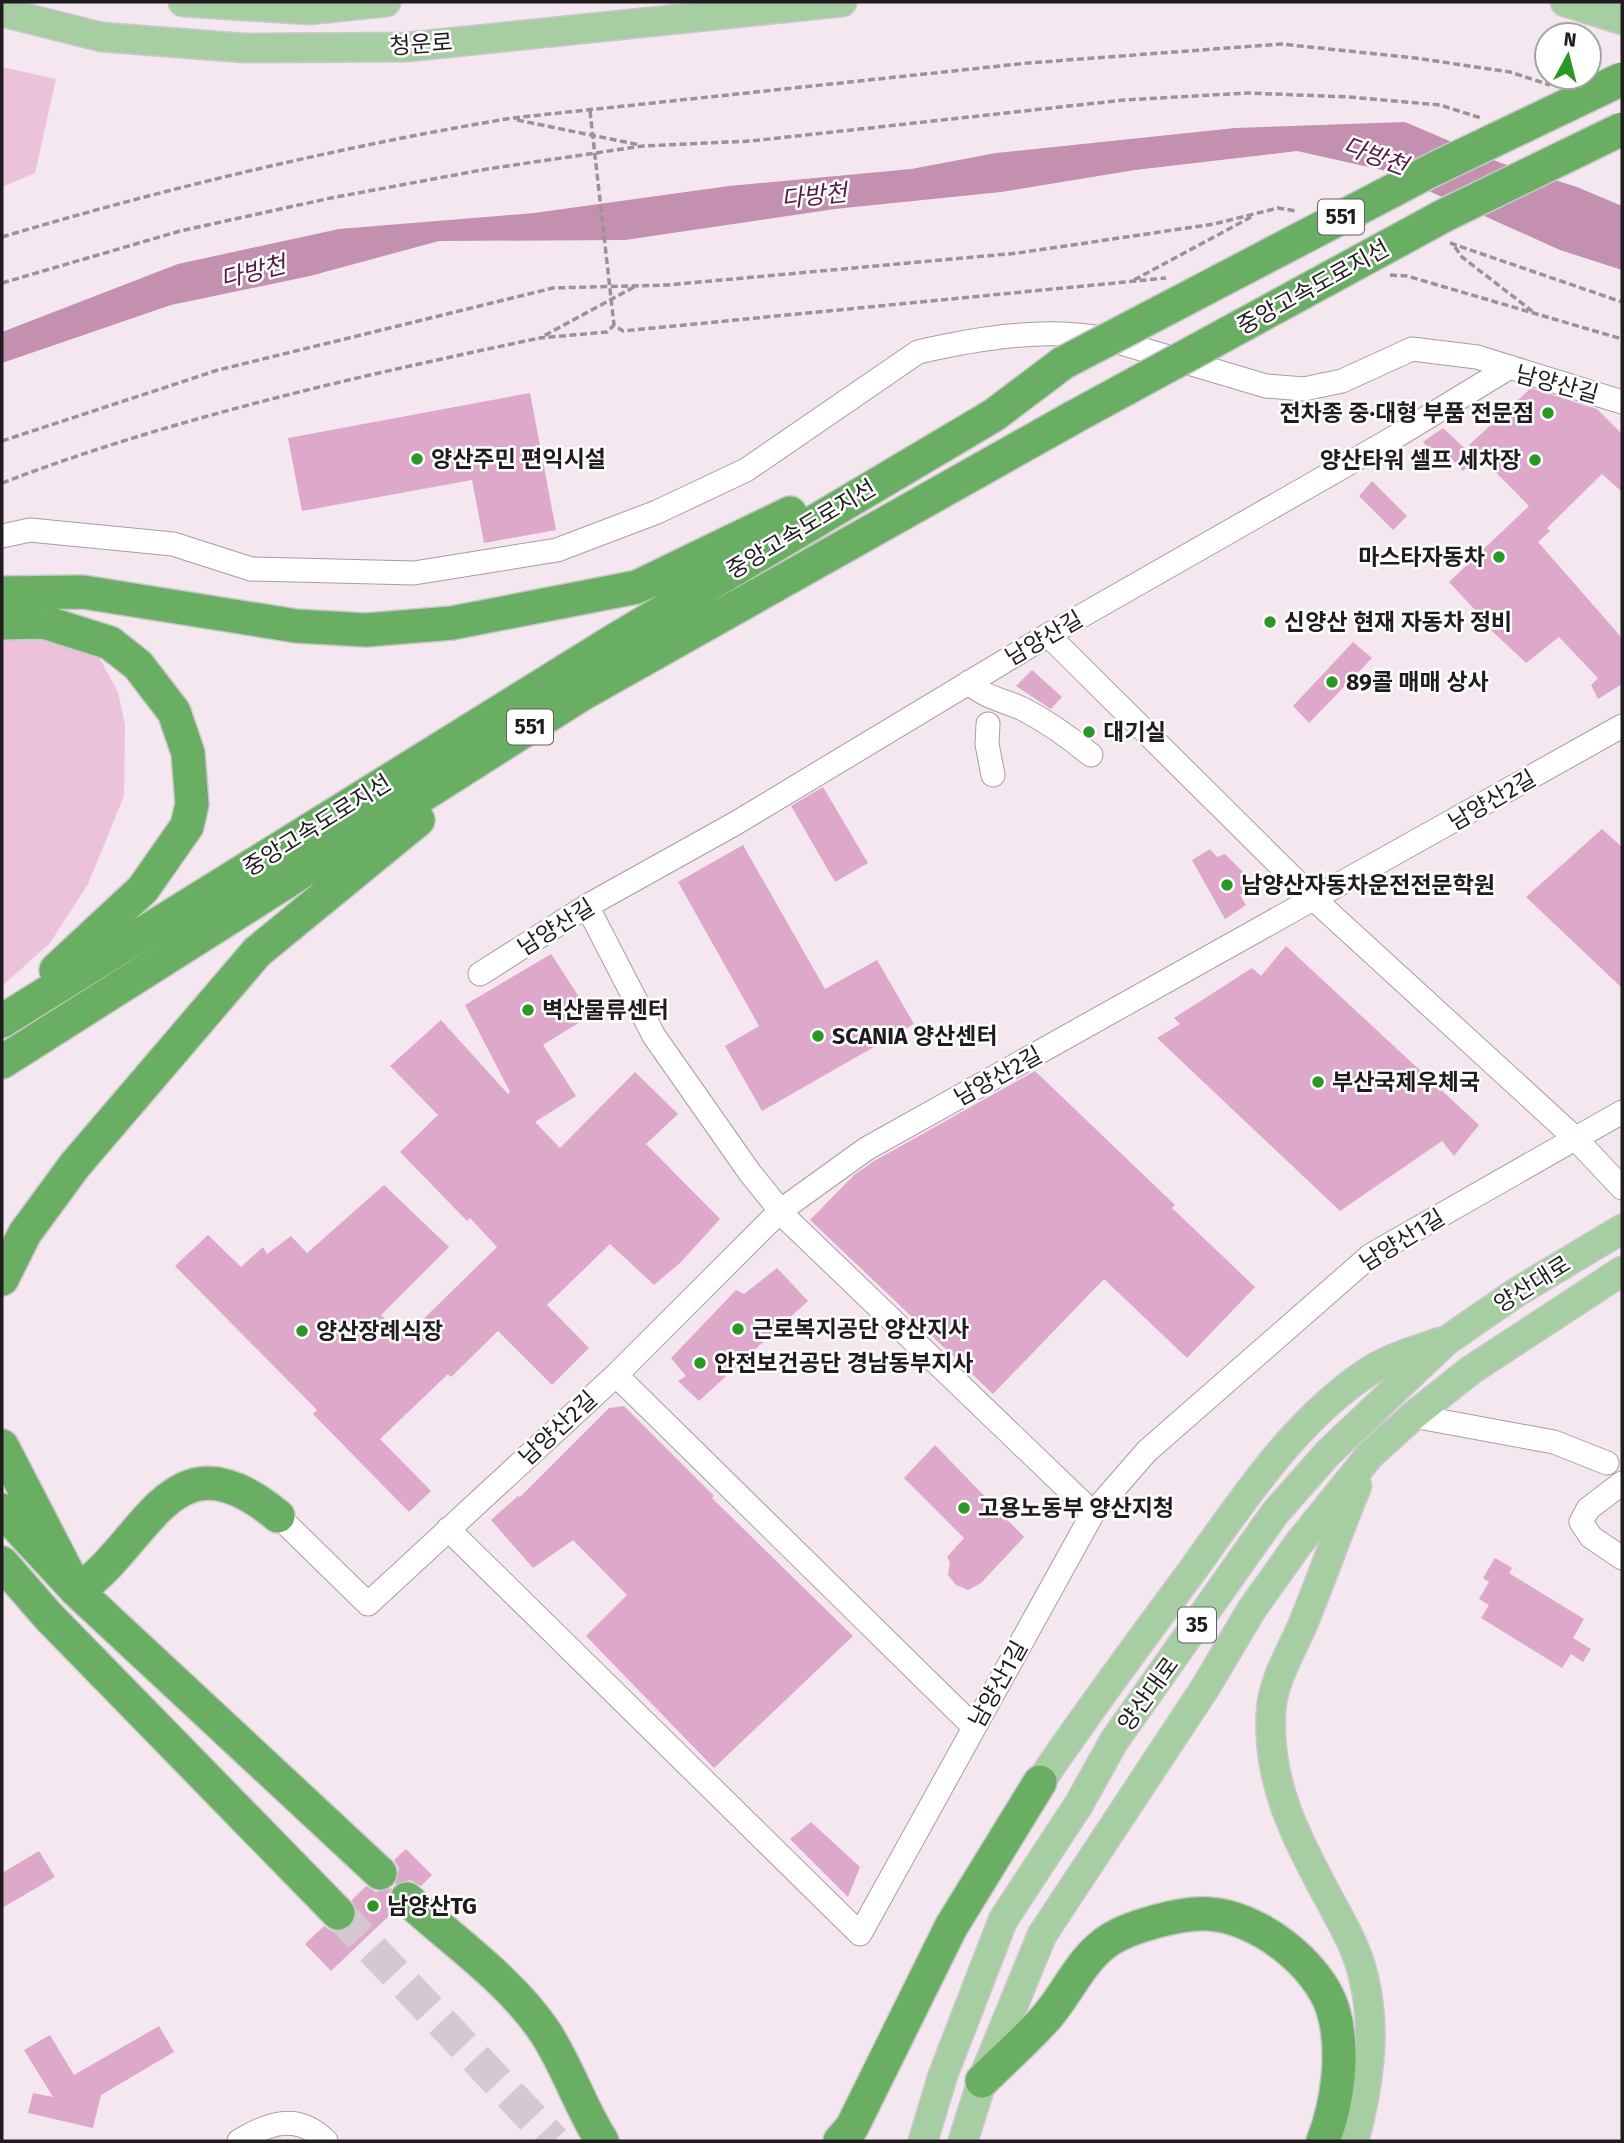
<svg xmlns="http://www.w3.org/2000/svg" width="1624" height="2143" font-family="'Fira Sans','Noto Sans KR',sans-serif">
<style>
.green{fill:#ebc2da}
.water{fill:#c390b0}
.building{fill:#dda8c9}
.lines{fill:none;stroke-linecap:round;stroke-linejoin:round}
.highway-tunnel{stroke:#d5c8d0;stroke-width:33;stroke-dasharray:33 17;stroke-linecap:butt}
.minor-casing{stroke:#a99ca4;stroke-width:25}
.major-casing{stroke:#c9c8c9;stroke-width:31}
.highway-casing{stroke:#c9c8c9;stroke-width:36}
.path{stroke:#9c9298;stroke-width:3.5;stroke-dasharray:7 3.5;stroke-linecap:butt}
.minor{stroke:#fff;stroke-width:23}
.major{stroke:#a6cea2;stroke-width:28}
.highway{stroke:#6aae64;stroke-width:33}
.highway-bridge-casing{stroke:#c9c8c9;stroke-width:36;stroke-linecap:butt}
.path-bridge{stroke:#9c9298;stroke-width:3.5;stroke-dasharray:7 3.5;stroke-linecap:butt}
.highway-bridge{stroke:#6aae64;stroke-width:33}
.poi-dot{fill:#299825;stroke:#fff;stroke-width:2.5}
.labels{text-anchor:middle;stroke-width:5;stroke-linejoin:round;paint-order:stroke}
.shield{fill:#fff;stroke:#635f62;stroke-width:2}
.shield-label{font-size:21px;font-weight:bold;fill:#201b1e}
.street-label{font-size:23px;fill:#201b1e;stroke:#fff}
.poi-label{font-size:23px;font-weight:bold;fill:#201b1e;stroke:#fff;text-anchor:start}
.water-label{font-size:24px;font-style:italic;fill:#561944;stroke:#fff}
</style>
<rect width="100%" height="100%" fill="#f5e7ef"/>
<!-- green -->
<path class="green" d="M 2,67 L 56,79 L 35,173 L 2,187 Z
M 2,628 L 86,643 L 101,661 L 118,692 L 125,725 L 124,796 L 88,884 L 50,943 L 2,986 Z"/>
<!-- water -->
<path class="water" d="M 1405,122 L 1501,163 L 1577,187 L 1622,206 L 1622,270 L 1560,250 L 1382,170 L 1297,151 L 1135,170 L 1001,192 L 835,209 L 625,240 L 439,241 L 310,276 L 171,305 L 2,363 L 2,332 L 178,264 L 339,229 L 534,213 L 729,186 L 911,169 L 996,153 L 1235,128 Z"/>
<!-- building -->
<path class="building" d="M 1531,388 L 1597,409 L 1622,434 L 1622,492 L 1602,474 L 1547,528 L 1550,531 L 1538,542 L 1622,638 L 1622,684 L 1598,699 L 1591,685 L 1598,678 L 1559,637 L 1526,663 L 1474,614 L 1477,612 L 1449,582 L 1529,506 L 1469,445 Z
M 530,393 L 556,530 L 484,543 L 472,480 L 302,511 L 288,438 Z
M 1443,428 L 1475,458 L 1463,471 L 1449,456 L 1442,462 L 1423,442 Z
M 1372,481 L 1407,516 L 1393,530 L 1359,496 Z
M 1353,642 L 1372,658 L 1309,723 L 1293,706 Z
M 1032,670 L 1062,697 L 1051,709 L 1016,686 Z
M 823,787 L 868,863 L 835,882 L 791,806 Z
M 1602,829 L 1622,847 L 1622,988 L 1526,897 Z
M 743,845 L 825,989 L 877,960 L 914,1024 L 762,1111 L 725,1046 L 759,1026 L 678,882 Z
M 1210,849 L 1217,857 L 1225,854 L 1249,878 L 1248,891 L 1240,895 L 1246,905 L 1225,919 L 1192,860 Z
M 1286,946 L 1479,1125 L 1454,1156 L 1442,1141 L 1340,1211 L 1157,1038 L 1180,1024 L 1174,1018 L 1252,968 L 1261,976 Z
M 551,954 L 591,1015 L 543,1045 L 576,1096 L 535,1122 L 560,1148 L 635,1072 L 678,1114 L 646,1144 L 720,1219 L 681,1262 L 654,1285 L 610,1244 L 547,1305 L 589,1348 L 552,1385 L 498,1331 L 451,1377 L 448,1374 L 380,1439 L 431,1491 L 409,1512 L 313,1414 L 317,1410 L 175,1266 L 208,1235 L 241,1267 L 263,1247 L 267,1254 L 291,1236 L 307,1253 L 384,1185 L 449,1247 L 381,1315 L 404,1338 L 497,1247 L 470,1218 L 467,1221 L 400,1152 L 438,1115 L 390,1066 L 441,1020 L 508,1094 L 510,1092 L 465,1005 Z
M 1035,1071 L 1175,1205 L 1172,1208 L 1255,1287 L 1187,1358 L 1104,1279 L 993,1394 L 810,1220 L 854,1175 L 874,1161 Z
M 777,1268 L 808,1301 L 699,1401 L 678,1381 L 686,1376 L 671,1358 L 736,1290 L 744,1294 Z
M 624,1406 L 714,1496 L 712,1498 L 853,1636 L 714,1768 L 586,1636 L 627,1595 L 573,1540 L 533,1568 L 491,1520 L 518,1496 L 520,1497 L 609,1408 Z
M 935,1445 L 1024,1537 L 981,1583 L 968,1590 L 956,1585 L 948,1575 L 950,1562 L 947,1557 L 964,1538 L 904,1478 Z
M 1495,1558 L 1512,1568 L 1509,1573 L 1584,1619 L 1573,1638 L 1591,1649 L 1583,1662 L 1571,1654 L 1562,1668 L 1481,1618 L 1489,1605 L 1479,1599 L 1489,1582 L 1483,1578 Z
M 811,1822 L 860,1867 L 848,1897 L 790,1839 Z
M 406,1849 L 432,1875 L 421,1886 L 410,1880 L 395,1885 L 399,1868 L 394,1860 Z
M 39,1851 L 55,1877 L 2,1908 L 2,1873 Z
M 366,1886 L 376,1892 L 392,1888 L 388,1896 L 393,1912 L 331,1971 L 305,1944 L 324,1926 L 333,1932 L 351,1927 L 357,1918 L 352,1900 Z
M 159,2026 L 174,2052 L 101,2095 L 93,2128 L 28,2113 L 33,2093 L 53,2097 L 24,2050 L 50,2035 L 74,2075 Z"/>
<g class="lines">
<!-- highway-tunnel -->
<path class="highway-tunnel" d="M 338,1913 L 554,2141"/>
<!-- minor casing -->
<g class="minor-casing">
<path id="minor" d="M 2,536 L 30,530 L 173,544 L 251,569 L 414,573 L 557,550 L 657,512 L 746,470 L 918,352 C 979,338 1050,326 1111,340 L 1266,386 L 1304,389 L 1342,381 L 1412,349 L 1477,357 L 1622,402
M 1048,635 L 1315,900 L 1575,1138 L 1622,1188
M 969,682 C 984,698 1004,700 1023,709 C 1048,722 1069,737 1091,755
M 988,724 L 987,744 L 993,775
M 587,906 L 654,1036 L 750,1173 L 788,1220 L 1093,1513
M 480,974 L 587,906 L 736,823 L 1048,635 L 1395,437 L 1510,367
M 616,1375 L 974,1727
M 1413,1416 L 1554,1442 L 1607,1463
M 1622,1483 L 1588,1509 L 1581,1522 L 1591,1537 L 1622,1558
M 278,1516 L 368,1604 L 616,1375 L 780,1211 L 866,1149 L 1622,726
M 448,1529 L 860,1934 L 1093,1513 L 1147,1451 L 1371,1255 L 1622,1112
M 239,2141 C 270,2122 298,2113 326,2141"/>
</g>
<!-- major casing -->
<g class="major-casing">
<path id="major" d="M 183,2 L 309,10 L 386,2
M 1565,2 L 1622,20
M 2,12 L 101,37 L 244,48 L 408,47 L 842,2
M 1040,1782 C 1089,1710 1140,1641 1192,1571 C 1244,1499 1295,1419 1371,1370 C 1392,1357 1417,1350 1440,1342
M 923,2141 L 943,2075 L 1003,1920 L 1079,1804 L 1114,1741 L 1275,1513 L 1328,1453 L 1446,1341 L 1517,1292 L 1622,1229
M 963,2141 L 982,2081 L 1042,1935 L 1205,1688 L 1252,1609 L 1299,1543 L 1370,1455 L 1413,1416 L 1471,1370 L 1622,1271
M 1354,2141 C 1368,2089 1377,2033 1364,1979 C 1358,1950 1342,1923 1328,1897 C 1296,1838 1267,1782 1271,1713 C 1272,1682 1291,1652 1303,1624 C 1322,1578 1338,1531 1357,1486"/>
</g>
<!-- highway casing -->
<g class="highway-casing">
<path id="highway" d="M 2,593 L 83,592 L 296,626 L 366,630 L 452,623 L 637,587 L 790,513
M 2,623 L 44,622 L 110,643 L 138,665 L 174,712 L 188,753 L 192,804 L 187,826 L 143,889 L 56,970
M 2,1021 L 615,640 L 994,415 L 1063,363
M 2,1062 L 582,694 L 1074,417
M 2,1279 L 25,1233 L 75,1165 L 257,952 L 418,820
M 2,1446 L 77,1591 C 150,1542 171,1427 278,1516
M 2,1510 L 77,1591 L 380,1873
M 2,1563 L 49,1617 L 338,1913
M 407,1899 C 453,1941 510,1980 545,2032 C 568,2067 580,2107 602,2141
M 982,2081 C 1002,2061 1024,2042 1043,2021 C 1067,1996 1080,1958 1111,1939 C 1132,1926 1183,1912 1208,1914 C 1257,1916 1319,1964 1333,2010 C 1345,2050 1338,2103 1323,2141
M 840,2141 L 852,2127 L 951,1927 L 1040,1782"/>
</g>
<!-- path -->
<path class="path" d="M 517,120 L 640,145
M 2,237 C 169,187 340,147 512,118 L 1028,63 L 1281,44 L 1415,58 L 1510,72 L 1550,85
M 1450,243 L 1622,302
M 1455,247 L 1462,257 L 1532,311
M 1390,275 L 1407,276 L 1622,339
M 1134,280 L 1253,216
M 2,283 L 180,231 L 331,198 L 487,169 L 643,146 L 751,141 L 1124,100 L 1248,93 L 1349,97 L 1440,105 L 1481,118
M 634,287 L 540,338 L 607,332 L 614,325 L 623,331 L 1166,278
M 2,441 L 218,370 L 553,288 L 667,285 L 1018,253 L 1214,224 L 1278,208 L 1296,211
M 2,483 C 175,417 358,376 540,338"/>
<!-- minor -->
<use href="#minor" class="minor"/>
<!-- major -->
<use href="#major" class="major"/>
<!-- highway -->
<use href="#highway" class="highway"/>
<!-- highway-bridge casing -->
<g class="highway-bridge-casing">
<path id="highway-bridge" d="M 1063,363 L 1432,170 L 1622,79
M 1074,417 L 1445,215 L 1622,129"/>
</g>
<!-- path-bridge -->
<path class="path-bridge" d="M 590,111 L 614,325"/>
<!-- highway-bridge -->
<use href="#highway-bridge" class="highway-bridge"/>
</g>
<!-- markers -->
<g class="poi-dot">
<circle cx="1548" cy="413" r="7"/>
<circle cx="417" cy="459" r="7"/>
<circle cx="1535" cy="460" r="7"/>
<circle cx="1499" cy="557" r="7"/>
<circle cx="1270" cy="622" r="7"/>
<circle cx="1332" cy="682" r="7"/>
<circle cx="1089" cy="732" r="7"/>
<circle cx="1227" cy="885" r="7"/>
<circle cx="528" cy="1010" r="7"/>
<circle cx="818" cy="1036" r="7"/>
<circle cx="1318" cy="1082" r="7"/>
<circle cx="738" cy="1329" r="7"/>
<circle cx="302" cy="1331" r="7"/>
<circle cx="700" cy="1363" r="7"/>
<circle cx="964" cy="1508" r="7"/>
<circle cx="373" cy="1906" r="7"/>
</g>
<g class="labels">
<!-- shield labels -->
<g class="shield">
<rect x="1318" y="199.5" width="46" height="35" rx="5"/>
<rect x="507" y="709.5" width="46" height="35" rx="5"/>
<rect x="1178" y="1607.5" width="38" height="35" rx="5"/>
</g>
<g class="shield-label">
<text x="1341" y="224">551</text>
<text x="530" y="734">551</text>
<text x="1197" y="1632">35</text>
</g>
<!-- street labels -->
<g class="street-label">
<text transform="translate(421 44) rotate(-4)" y="8">청운로</text>
<text transform="translate(1313 287) rotate(-29)" y="8">중앙고속도로지선</text>
<text transform="translate(1557 384) rotate(15)" y="8">남양산길</text>
<text transform="translate(801 529) rotate(-31)" y="8">중앙고속도로지선</text>
<text transform="translate(1044 638) rotate(-30)" y="8">남양산길</text>
<text transform="translate(1492 800) rotate(-30)" y="8">남양산2길</text>
<text transform="translate(317 825) rotate(-32)" y="8">중앙고속도로지선</text>
<text transform="translate(556 927) rotate(-32)" y="8">남양산길</text>
<text transform="translate(998 1076) rotate(-29)" y="8">남양산2길</text>
<text transform="translate(1402 1240) rotate(-32)" y="8">남양산1길</text>
<text transform="translate(1532 1284) rotate(-32)" y="8">양산대로</text>
<text transform="translate(558 1428) rotate(-43)" y="8">남양산2길</text>
<text transform="translate(998 1684) rotate(-61)" y="8">남양산1길</text>
<text transform="translate(1148 1694) rotate(-54)" y="8">양산대로</text>
</g>
<!-- poi labels -->
<g class="poi-label">
<text x="1534" y="421" text-anchor="end">전차종 중·대형 부품 전문점</text>
<text x="431" y="467">양산주민 편익시설</text>
<text x="1521" y="468" text-anchor="end">양산타워 셀프 세차장</text>
<text x="1485" y="565" text-anchor="end">마스타자동차</text>
<text x="1284" y="630">신양산 현재 자동차 정비</text>
<text x="1346" y="690">89콜 매매 상사</text>
<text x="1103" y="740">대기실</text>
<text x="1241" y="893">남양산자동차운전전문학원</text>
<text x="542" y="1018">벽산물류센터</text>
<text x="832" y="1044">SCANIA 양산센터</text>
<text x="1332" y="1090">부산국제우체국</text>
<text x="752" y="1337">근로복지공단 양산지사</text>
<text x="316" y="1339">양산장례식장</text>
<text x="714" y="1371">안전보건공단 경남동부지사</text>
<text x="978" y="1516">고용노동부 양산지청</text>
<text x="387" y="1914">남양산TG</text>
</g>
<!-- water labels -->
<g class="water-label">
<text transform="translate(1375 156) rotate(20)" y="8">다방천</text>
<text transform="translate(814 196) rotate(-6)" y="8">다방천</text>
<text transform="translate(253 272) rotate(-14)" y="8">다방천</text>
</g>
</g>
<!-- border -->
<rect width="1624" height="2143" fill="none" stroke="#201b1e" stroke-width="7"/>
<!-- north arrow -->
<g transform="translate(1568 56) rotate(7)"><circle r="33" fill="#ffffff" stroke="#a6a4a5" stroke-width="2"/>
<path d="M0-5L12 26L0 18L-12 26Z" fill="#299825"/>
<text y="-10" font-size="19" font-weight="bold" text-anchor="middle" fill="#201b1e">N</text>
</g>
</svg>
